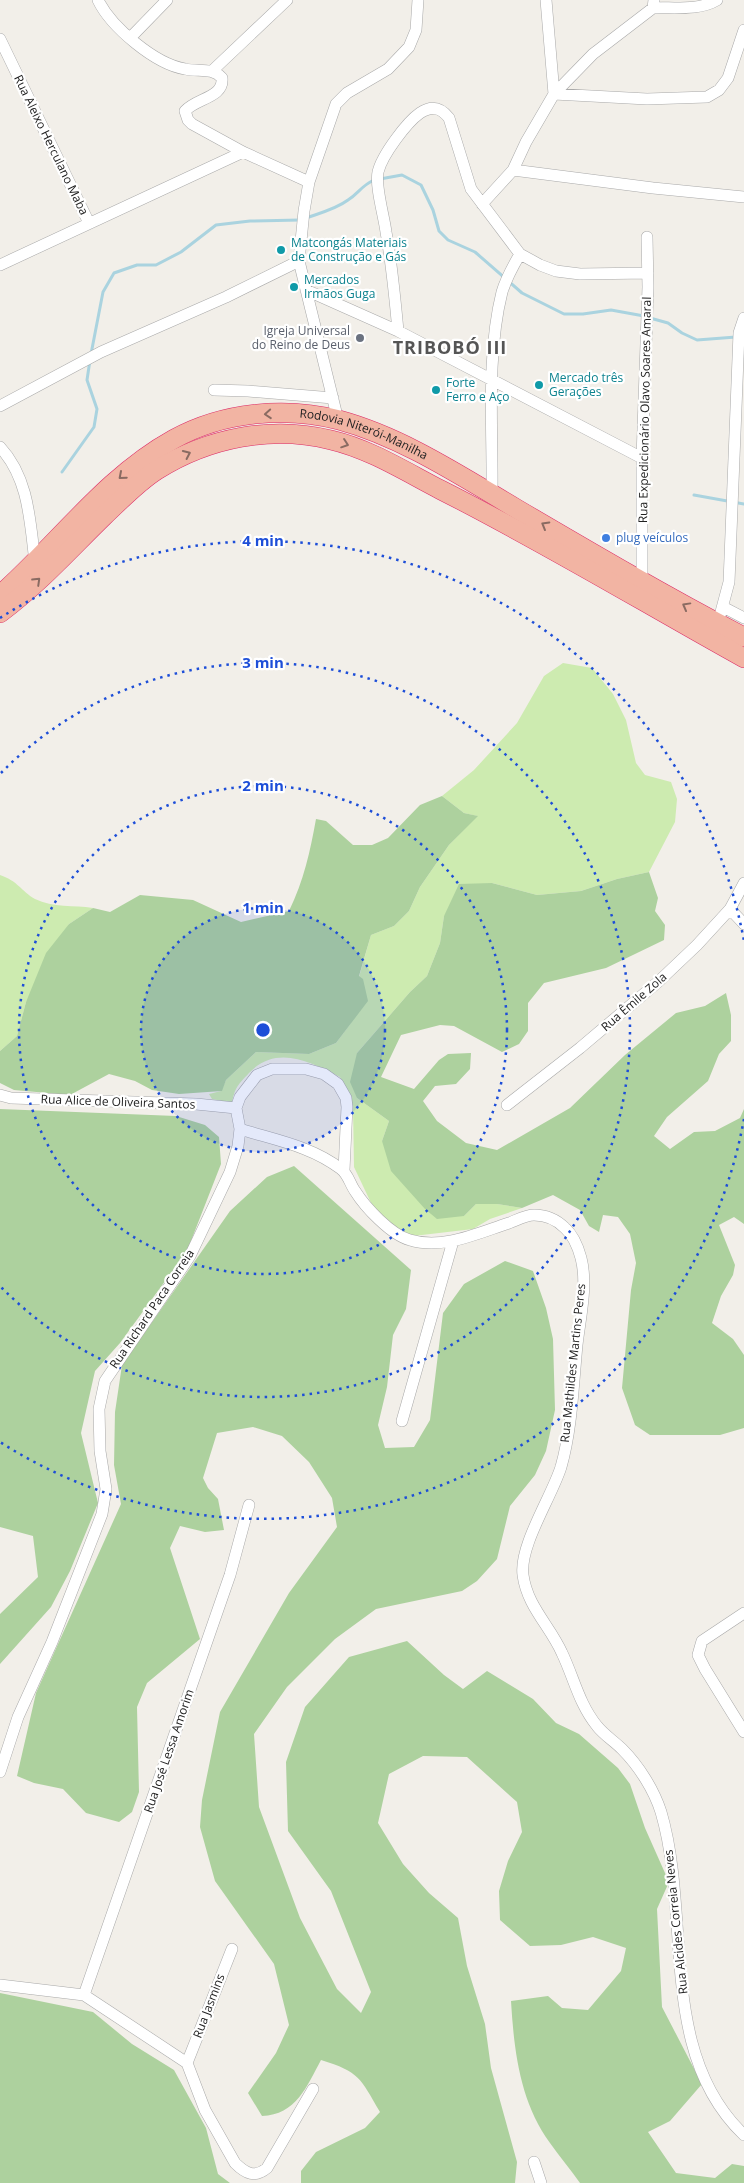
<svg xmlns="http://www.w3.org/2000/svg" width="744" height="2183" font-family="'Open Sans',sans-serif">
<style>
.grass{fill:#cdebb0}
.forest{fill:#add19e}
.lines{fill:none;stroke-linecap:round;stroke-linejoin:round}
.stream{stroke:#aad3df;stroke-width:3}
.minor-casing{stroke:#a9a9a9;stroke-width:12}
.trunk-casing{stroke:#dc2a67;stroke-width:20}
.minor{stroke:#fff;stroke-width:11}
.trunk{stroke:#f2b4a3;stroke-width:19}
.oneway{stroke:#8a6b62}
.ring{fill:none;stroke:#1d4ed8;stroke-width:2.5;stroke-dasharray:2.5 5}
.culture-dot{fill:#0f9aa8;stroke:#fff;stroke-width:2}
.worship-dot{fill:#6b7280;stroke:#fff;stroke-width:2}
.shop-dot{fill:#3f7fe0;stroke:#fff;stroke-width:2}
.labels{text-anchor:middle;stroke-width:4.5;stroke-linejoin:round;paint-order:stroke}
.street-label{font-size:12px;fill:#222;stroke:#fff}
.culture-label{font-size:12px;fill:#0d838f;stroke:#fff;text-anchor:start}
.worship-label{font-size:12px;fill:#5b616d;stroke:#fff;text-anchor:end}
.shop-label{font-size:12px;fill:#366cbe;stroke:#fff;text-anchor:start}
.district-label{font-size:18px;font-weight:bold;letter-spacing:1px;fill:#555;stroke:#fff}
.centre{fill:#1d4ed8;stroke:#fff;stroke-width:2.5}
.ring-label{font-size:15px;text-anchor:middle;font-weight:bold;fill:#1d4ed8;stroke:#fff;stroke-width:4.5;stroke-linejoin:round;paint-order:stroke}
</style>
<rect width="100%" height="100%" fill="#f2efe9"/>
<!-- grass -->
<path class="grass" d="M 563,663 L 592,668 L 613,694 L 626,720 L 636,763 L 645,775 L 671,782 L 677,799 L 675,822 L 649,872 L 617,879 L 581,891 L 537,895 L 492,883 L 444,916 L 440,943 L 427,976 L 410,992 L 357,1053 L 357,1098 L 389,1121 L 382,1141 L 464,1216 L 476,1204 L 497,1204 L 522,1208 L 490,1219 L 473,1229 L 405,1237 L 372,1205 L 354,1167 L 353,1107 L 340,1077 C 310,1062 277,1044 249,1073 C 238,1085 235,1087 232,1103 L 212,1099 L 209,1094 L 221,1091 L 226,1080 L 256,1052 L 309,1054 L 336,1043 L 351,1023 L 359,977 L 371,935 L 394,926 L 409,911 L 420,887 L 449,845 L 477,816 L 464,813 L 442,796 L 474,770 L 517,723 L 544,676 Z
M 0,875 C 18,881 21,891 35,899 C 53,908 74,905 93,908 L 69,924 L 26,1002 L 17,1036 L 0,1051 Z"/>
<!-- forest -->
<path class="forest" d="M 442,796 L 464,813 L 478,816 L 449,845 L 420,887 L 409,911 L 394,926 L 371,935 L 359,976 L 363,979 L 368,1001 L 336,1043 L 309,1054 L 256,1052 L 226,1080 L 222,1091 L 179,1094 L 152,1090 L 135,1081 L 109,1074 L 70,1095 L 14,1090 L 0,1083 L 0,1051 L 17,1036 L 26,1002 L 46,953 L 69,924 L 93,908 L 110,912 L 140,895 L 193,900 L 241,922 L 289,911 C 304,880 310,852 316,819 L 326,821 L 353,845 L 372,845 L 388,838 L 420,805 Z
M 649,872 L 658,898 L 655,911 L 665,925 L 664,940 L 606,968 L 544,983 L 528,1003 L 528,1031 L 519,1044 L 502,1052 L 454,1026 L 440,1025 L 401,1035 L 381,1077 L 414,1089 L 439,1060 L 448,1054 L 471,1053 L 470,1069 L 456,1084 L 435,1086 L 423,1101 L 437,1121 L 466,1143 L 497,1150 L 570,1108 L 625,1055 L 676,1013 L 705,1006 L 726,993 L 731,1015 L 731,1041 L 719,1054 L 708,1081 L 667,1117 L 654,1136 L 670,1149 L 694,1132 L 715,1131 L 740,1118 L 744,1109 L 744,1224 L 734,1217 L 719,1225 L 735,1265 L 733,1275 L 721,1296 L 712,1323 L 733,1339 L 744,1355 L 744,1428 L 720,1435 L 650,1435 L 635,1425 L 622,1388 L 631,1290 L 636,1263 L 630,1234 L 618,1217 L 603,1215 L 599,1232 L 589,1226 L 580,1210 L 553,1195 L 522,1208 L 497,1204 L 476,1204 L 464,1216 L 437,1219 L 425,1209 L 391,1171 L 382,1141 L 389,1121 L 357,1098 L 350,1082 L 357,1053 L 410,992 L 427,976 L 440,943 L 444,916 L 459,884 L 492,883 L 537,895 L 581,891 L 617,879 Z
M 0,1109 L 176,1116 L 205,1125 L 219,1137 L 221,1164 L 187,1251 L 120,1343 L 95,1371 L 81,1433 L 98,1503 L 70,1571 L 51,1607 L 0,1664 L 0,1614 L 38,1577 L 33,1536 L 0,1527 Z
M 294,1166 L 411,1270 L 406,1309 L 393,1335 L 387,1387 L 378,1425 L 385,1448 L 414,1447 L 430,1420 L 443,1313 L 464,1284 L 505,1261 L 533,1271 L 546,1308 L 553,1339 L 555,1410 L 546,1451 L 535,1475 L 510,1506 L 497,1559 L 477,1581 L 462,1591 L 376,1609 L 335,1639 L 287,1687 L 254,1734 L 259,1807 L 300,1918 L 337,1989 L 361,2013 L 371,1992 L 331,1891 L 288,1831 L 286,1762 L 305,1707 L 349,1657 L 407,1641 L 444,1675 L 463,1689 L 487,1671 L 533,1699 L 556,1723 L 579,1734 L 618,1768 L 630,1784 L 645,1828 L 669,1882 L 657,1909 L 662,2007 L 702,2084 L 670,2121 L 648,2132 L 676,2173 L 715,2178 L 732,2164 L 744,2166 L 744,2183 L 580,2183 C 570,2169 560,2157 550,2143 C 520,2102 514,2051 511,2001 L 548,1996 L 562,2008 L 588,2010 L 621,1971 L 626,1948 L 593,1937 L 561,1945 L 530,1946 L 500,1920 L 499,1891 L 508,1861 L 522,1832 L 517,1802 L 467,1757 L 423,1756 L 389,1774 L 378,1823 L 403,1864 L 429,1893 L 458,1918 L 467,1966 L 485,2024 L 491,2068 L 517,2162 L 515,2183 L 301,2183 L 301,2171 L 316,2152 L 365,2128 L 380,2112 C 360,2078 360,2072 321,2060 C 307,2086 296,2115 262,2116 L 248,2093 L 276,2053 L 289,2025 L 274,1964 L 215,1881 L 200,1827 L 202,1800 L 220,1712 L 289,1593 L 337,1527 L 332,1498 L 309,1462 L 282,1436 L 253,1427 L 217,1433 L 203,1478 L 208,1488 L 218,1499 L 224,1530 L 205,1532 L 180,1526 L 170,1548 L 200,1639 L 147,1683 L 137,1707 L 139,1792 L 132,1812 L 119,1822 L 86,1813 L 63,1789 L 34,1783 L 17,1776 L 36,1693 L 121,1504 L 114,1465 L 115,1412 L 122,1365 L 230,1211 L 267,1177 Z
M 0,1993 L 93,2012 L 132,2044 L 174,2070 L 206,2128 L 218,2174 L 230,2183 L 0,2183 Z"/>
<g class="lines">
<!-- stream -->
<path class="stream" d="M 380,179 L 402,175 L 421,185 L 433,210 L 439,231 L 448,240 L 475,252 L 522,293 L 564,314 L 583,314 L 611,310 L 644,316
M 306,218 C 320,213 336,209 348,200 C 359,193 361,186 374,180
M 650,318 L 668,323 L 682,333 L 697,340 L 736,337
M 91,354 L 103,292 L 114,273 L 137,265 L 156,265 L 181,252 L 216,225 L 250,221 L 300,220
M 62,472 L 94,427 L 97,409 L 87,380 L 90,360
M 694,495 L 744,504"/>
<!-- minor casing -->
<g class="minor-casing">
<path id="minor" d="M 98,0 C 111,27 155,64 185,69 C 199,72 212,67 222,78 C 224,98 196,98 185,111 L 188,120 L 192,124 L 243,152 L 309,182
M 546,0 L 554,94 L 647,99 L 707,97 L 719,90 L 728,78 L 744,30
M 653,8 C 673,7 699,11 717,0
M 130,38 L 167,0
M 0,39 L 89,223
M 212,71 L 287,0
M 513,170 L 653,188 L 744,197
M 482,204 L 513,170 L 526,142 L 554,94 L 593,54 L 653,8 L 654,0
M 0,265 L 243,152
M 306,290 L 398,331 L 642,458
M 398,331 C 395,298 392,265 386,232 C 384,216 375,186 378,172 C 382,155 407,122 420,113 C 432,105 441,108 449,118 L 471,189 L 520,254 L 540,265 L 556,271 L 580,274 L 648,273
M 214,390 L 248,391 L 333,398
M 0,406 L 101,352 L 226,297 L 299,261
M 338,420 L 299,261 L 304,211 L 309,182 L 336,104 L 347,93 L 388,69 L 409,47 L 416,30 L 418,0
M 0,447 C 29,478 30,522 35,562
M 492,494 C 493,429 486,356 502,292 C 506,279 513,266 520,254
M 642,582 L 642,458 L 648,287 L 647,237
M 723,607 L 744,618
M 718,623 L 729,582 L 730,558 L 739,333 L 744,318
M 730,909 L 744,924
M 0,1095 L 11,1098 L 196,1104 L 236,1108
M 507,1105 L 580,1048 L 658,982 L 697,945 L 730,909 L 744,883
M 240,1129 C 275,1140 311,1146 341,1169 C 348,1174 350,1184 355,1191 C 365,1207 391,1235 410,1240 C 443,1250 478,1233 509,1223 C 517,1220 526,1215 534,1215 C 546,1215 557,1220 565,1228 C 573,1235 578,1247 581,1258 C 588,1285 580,1318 577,1345 C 573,1386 572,1428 561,1467 C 552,1496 519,1546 523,1575 C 527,1606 550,1626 562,1653 C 574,1678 579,1704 597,1726 C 604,1735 614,1741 622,1749 C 639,1766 654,1790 661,1812 C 692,1917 657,2052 744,2135
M 402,1421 L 453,1241
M 744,1613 L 702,1641 L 698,1655 L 705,1669 L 744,1732
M 0,1772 L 18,1717 L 52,1642 L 102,1514 L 106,1489 L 100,1451 L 99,1409 L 105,1381 L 190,1256 L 230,1172 L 238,1146 L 240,1129 L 236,1108 L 240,1097 L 257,1075 L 272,1069 L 306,1069 L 324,1074 L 338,1084 L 346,1098 L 347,1107 L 344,1170
M 0,1985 L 84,1995 L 187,2063 L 205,2110 L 235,2163 C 246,2174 255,2178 267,2168 L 313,2089
M 84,1995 L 230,1575 L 249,1505
M 187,2063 L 232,1949
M 534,2162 L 541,2183"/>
</g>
<!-- trunk casing -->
<g class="trunk-casing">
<g id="trunk">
<path id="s1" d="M 0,595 C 58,544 105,477 174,439 C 223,412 285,406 339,420 C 402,437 461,476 517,509 C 592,553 667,597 744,637"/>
<path d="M 0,613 C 38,585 71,548 104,516 C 121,500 138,482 157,470 C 208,438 271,425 331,440 C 370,449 406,472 441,490 C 544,542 643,602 744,658"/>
</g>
</g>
<!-- minor -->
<use href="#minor" class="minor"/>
<!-- trunk -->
<use href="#trunk" class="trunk"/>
</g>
<!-- one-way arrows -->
<defs><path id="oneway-chevron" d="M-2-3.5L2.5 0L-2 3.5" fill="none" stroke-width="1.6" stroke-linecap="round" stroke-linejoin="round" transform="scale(1.25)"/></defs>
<g class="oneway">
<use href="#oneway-chevron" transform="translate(268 414) rotate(176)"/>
<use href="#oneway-chevron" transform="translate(345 444) rotate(19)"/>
<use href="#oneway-chevron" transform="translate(187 454) rotate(-25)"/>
<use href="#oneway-chevron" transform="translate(122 476) rotate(139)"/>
<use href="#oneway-chevron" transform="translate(545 525) rotate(-150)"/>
<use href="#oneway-chevron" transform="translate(37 581) rotate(-44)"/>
<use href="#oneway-chevron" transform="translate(686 606) rotate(-151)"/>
</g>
<!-- distance rings -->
<circle cx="263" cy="1030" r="122" fill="#1d4ed8" fill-opacity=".12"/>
<g class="ring">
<circle cx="263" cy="1030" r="122"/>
<circle cx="263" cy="1030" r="244"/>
<path d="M1 773A367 367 0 1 1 1 1287"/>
<path d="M744 1119A489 489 0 0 1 0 1442M0 618A489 489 0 0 1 744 941"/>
</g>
<!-- markers -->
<g class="culture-dot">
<circle cx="281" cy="250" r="5"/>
<circle cx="294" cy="287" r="5"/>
<circle cx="539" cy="385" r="5"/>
<circle cx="436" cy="390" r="5"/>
</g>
<circle class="worship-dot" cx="360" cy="338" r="5"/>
<circle class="shop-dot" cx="606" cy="538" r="5"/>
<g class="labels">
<!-- street labels -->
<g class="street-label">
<text transform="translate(51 145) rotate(64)" y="4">Rua Aleixo Herculano Maba</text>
<text transform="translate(645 410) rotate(-89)" y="4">Rua Expedicionário Olavo Soares Amaral</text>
<text dy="4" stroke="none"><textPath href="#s1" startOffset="432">Rodovia Niterói-Manilha</textPath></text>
<text transform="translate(634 1002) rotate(-41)" y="4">Rua Êmile Zola</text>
<text transform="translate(118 1102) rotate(2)" y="4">Rua Alice de Oliveira Santos</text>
<text transform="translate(152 1309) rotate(-56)" y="4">Rua Richard Paca Correia</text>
<text transform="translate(573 1363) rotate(-84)" y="4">Rua Mathildes Martins Peres</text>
<text transform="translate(169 1751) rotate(-71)" y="4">Rua José Lessa Amorim</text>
<text transform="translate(676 1922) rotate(-96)" y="4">Rua Alcides Correia Neves</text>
<text transform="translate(209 2006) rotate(-69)" y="4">Rua Jasmins</text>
</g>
<!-- culture labels -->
<g class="culture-label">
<text x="291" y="247">Matcongás Materiais<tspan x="291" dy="14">de Construção e Gás</tspan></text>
<text x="304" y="284">Mercados<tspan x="304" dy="14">Irmãos Guga</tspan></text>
<text x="549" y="382">Mercado três<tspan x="549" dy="14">Gerações</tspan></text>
<text x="446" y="387">Forte<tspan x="446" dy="14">Ferro e Aço</tspan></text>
</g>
<!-- worship labels -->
<g class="worship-label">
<text x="350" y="335">Igreja Universal<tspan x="350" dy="14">do Reino de Deus</tspan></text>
</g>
<!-- shop labels -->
<g class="shop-label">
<text x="616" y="542">plug veículos</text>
</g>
<!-- district labels -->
<g class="district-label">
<text x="450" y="354">TRIBOBÓ III</text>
</g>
</g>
<circle cx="263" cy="1030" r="8" class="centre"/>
<g class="ring-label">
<text x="263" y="546">4 min</text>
<text x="263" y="668">3 min</text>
<text x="263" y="791">2 min</text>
<text x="263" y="913">1 min</text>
</g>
</svg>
